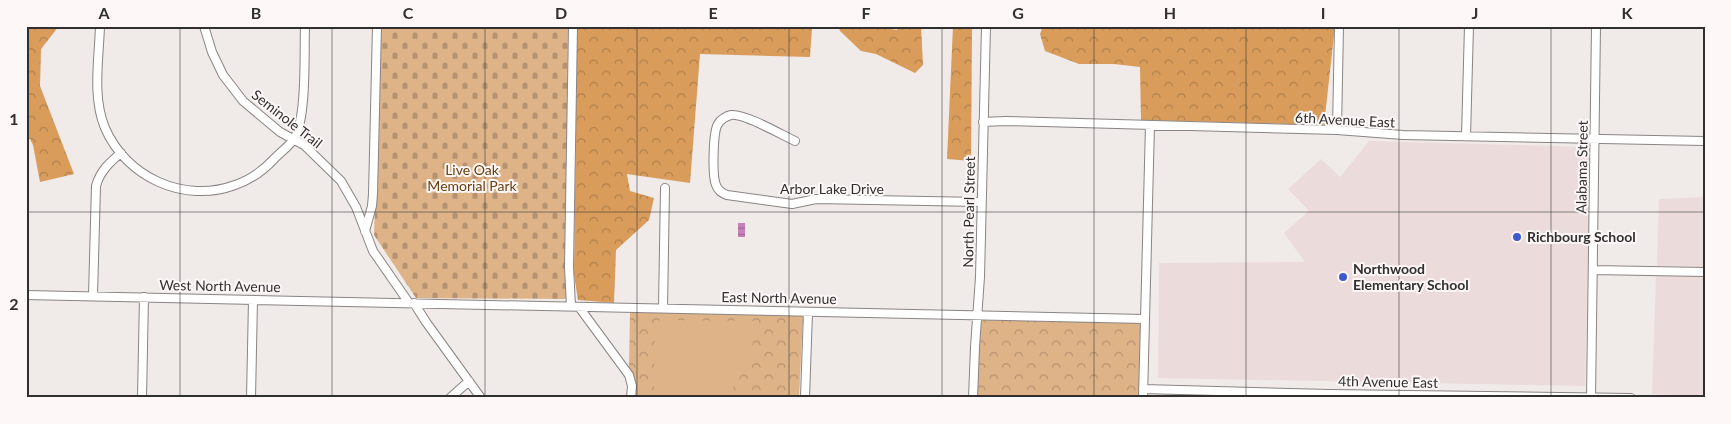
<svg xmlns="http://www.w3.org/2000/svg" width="1731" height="424" font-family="Lato,sans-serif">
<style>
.built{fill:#ebdcdb}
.forest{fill:url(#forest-crowns)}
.cemetery{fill:url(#cemetery-stones)}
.park{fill:url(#park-crowns)}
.garden{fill:#deb388}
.water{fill:url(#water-rules)}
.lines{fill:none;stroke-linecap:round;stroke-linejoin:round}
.minor-casing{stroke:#8a8484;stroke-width:10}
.minor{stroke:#fff;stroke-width:8}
.grid{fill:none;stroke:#312f2f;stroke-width:1;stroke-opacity:0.55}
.poi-dot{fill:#3e5acc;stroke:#fdf7f7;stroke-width:2}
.labels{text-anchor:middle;stroke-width:4;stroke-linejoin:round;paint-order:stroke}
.street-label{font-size:14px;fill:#312f2f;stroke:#fdf7f7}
.park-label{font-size:14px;fill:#683f0c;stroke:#fdf7f7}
.poi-label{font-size:14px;font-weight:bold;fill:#312f2f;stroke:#fdf7f7;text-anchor:start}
.neatline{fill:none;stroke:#312f2f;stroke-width:2}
.grid-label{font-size:16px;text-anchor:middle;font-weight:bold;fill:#312f2f}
</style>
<defs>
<pattern id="forest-crowns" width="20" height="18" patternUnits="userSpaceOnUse" patternTransform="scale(1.25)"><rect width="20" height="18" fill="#d99c5b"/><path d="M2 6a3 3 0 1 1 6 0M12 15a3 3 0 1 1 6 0" fill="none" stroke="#b1804c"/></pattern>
<pattern id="cemetery-stones" width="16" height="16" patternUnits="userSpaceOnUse" patternTransform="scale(1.25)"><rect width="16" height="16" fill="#deb388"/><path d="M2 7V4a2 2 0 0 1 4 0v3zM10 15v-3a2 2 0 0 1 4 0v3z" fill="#b59270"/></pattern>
<pattern id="park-crowns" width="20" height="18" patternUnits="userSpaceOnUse" patternTransform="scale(1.25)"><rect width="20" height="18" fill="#deb388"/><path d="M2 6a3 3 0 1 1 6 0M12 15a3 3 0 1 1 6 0" fill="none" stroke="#b59270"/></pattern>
<pattern id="water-rules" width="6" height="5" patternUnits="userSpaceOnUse" patternTransform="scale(1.25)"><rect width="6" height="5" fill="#c781b6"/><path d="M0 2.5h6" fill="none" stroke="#a26a94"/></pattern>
</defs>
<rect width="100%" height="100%" fill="#f0eae9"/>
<!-- built -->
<path class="built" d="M 1369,141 L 1591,147 L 1585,386 L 1158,378 L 1159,263 L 1305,262 L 1284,233 L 1309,211 L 1288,189 L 1321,159 L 1340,177 Z
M 1705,197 L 1705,267 L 1657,266 L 1659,199 Z
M 1656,275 L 1705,276 L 1705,396 L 1652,394 Z"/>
<!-- forest -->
<path class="forest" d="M 26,26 L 59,26 L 41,49 L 40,86 L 74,174 L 40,182 L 33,145 L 30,139 L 26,139 Z
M 577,26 L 827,26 L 812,28 L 810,57 L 700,54 L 690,183 L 627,174 L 630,191 L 654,198 L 649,220 L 616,250 L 614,303 L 578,300 L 574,275 Z
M 838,26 L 882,26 L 885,28 L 897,30 L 898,26 L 921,26 L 923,65 L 915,73 L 876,54 L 861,51 L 840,31 Z
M 953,26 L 972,26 L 971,161 L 947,159 Z
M 1043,26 L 1335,26 L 1325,116 L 1326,125 L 1141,120 L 1140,67 L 1114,64 L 1079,64 L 1045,51 L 1040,34 Z"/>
<!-- cemetery -->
<path class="cemetery" d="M 381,26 L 568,26 L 566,299 L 416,298 L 374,235 Z"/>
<!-- park -->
<path class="park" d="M 630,312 L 803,316 L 799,398 L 635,398 L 634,378 L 629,368 Z
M 980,320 L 1141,323 L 1139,398 L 977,398 Z"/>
<!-- garden -->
<path class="garden" d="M 660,320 L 755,321 C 754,351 746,379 721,398 L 654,398 L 655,324 Z"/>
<!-- water -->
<path class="water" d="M 738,223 L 745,223 L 745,237 L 738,237 Z"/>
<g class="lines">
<!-- minor casing -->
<g class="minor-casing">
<path id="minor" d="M 100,26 C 99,59 92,97 105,128 C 126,177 184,204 235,185 C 250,180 264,170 275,158 C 281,152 289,146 294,139 C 307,118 304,53 305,26
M 204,26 L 212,52 L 223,75 L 243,101 L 280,132 L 304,145 L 341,181 L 356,207 L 373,251 L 409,303
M 983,122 L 1005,121 L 1337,130 L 1403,135 L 1705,141
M 1337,130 L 1339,26
M 1466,136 L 1469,26
M 795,141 C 782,135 744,113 731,115 C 726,116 720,120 718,124 C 713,131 712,176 716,185 C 718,191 722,193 727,195 L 792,204 L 816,199 L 981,202
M 365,231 L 372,206 L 373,194 L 377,26
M 1593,270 L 1705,272
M 26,295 L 1145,319
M 93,296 L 96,186 C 100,171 110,162 121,153
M 414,303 L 426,322 L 481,398
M 571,306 L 569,267 L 573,26
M 579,307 L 629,375 L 632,386 L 631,398
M 663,308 L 665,188
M 1143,389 L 1329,394 L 1631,398
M 142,398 L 144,297
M 251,398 L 253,300
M 450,398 L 469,381
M 805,398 L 808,312
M 973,398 L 975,347 L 980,277 L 986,26
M 1143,398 L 1150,125
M 1591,398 L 1596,26"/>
</g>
<!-- minor -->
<use href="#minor" class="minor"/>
</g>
<!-- grid -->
<path class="grid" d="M 180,26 L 180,398M 332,26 L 332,398M 485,26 L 485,398M 637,26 L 637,398M 789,26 L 789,398M 942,26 L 942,398M 1094,26 L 1094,398M 1246,26 L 1246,398M 1399,26 L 1399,398M 1551,26 L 1551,398M 26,212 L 1705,212"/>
<!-- markers -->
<g class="poi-dot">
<circle cx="1517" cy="237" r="5"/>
<circle cx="1343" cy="277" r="5"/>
</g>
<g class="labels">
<!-- street labels -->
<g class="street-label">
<text transform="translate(287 119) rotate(38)" y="5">Seminole Trail</text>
<text transform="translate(1345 120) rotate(3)" y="5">6th Avenue East</text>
<text transform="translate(1582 167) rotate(-89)" y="5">Alabama Street</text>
<text x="832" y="194">Arbor Lake Drive</text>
<text transform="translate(969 212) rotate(-89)" y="5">North Pearl Street</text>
<text transform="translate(220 286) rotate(1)" y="5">West North Avenue</text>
<text transform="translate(779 298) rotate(1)" y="5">East North Avenue</text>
<text transform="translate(1388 382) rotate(1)" y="5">4th Avenue East</text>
</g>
<!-- park labels -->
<g class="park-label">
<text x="472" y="175">Live Oak<tspan x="472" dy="16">Memorial Park</tspan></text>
</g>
<!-- poi labels -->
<g class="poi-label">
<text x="1527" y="242">Richbourg School</text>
<text x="1353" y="274">Northwood<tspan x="1353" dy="16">Elementary School</tspan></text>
</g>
</g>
<!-- border -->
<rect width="1731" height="424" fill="none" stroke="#fdf7f7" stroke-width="55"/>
<rect x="28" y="28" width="1676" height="368" class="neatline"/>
<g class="grid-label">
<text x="104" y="19">A</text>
<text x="256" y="19">B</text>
<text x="408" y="19">C</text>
<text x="561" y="19">D</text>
<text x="713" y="19">E</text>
<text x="866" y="19">F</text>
<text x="1018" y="19">G</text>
<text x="1170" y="19">H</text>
<text x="1323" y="19">I</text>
<text x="1475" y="19">J</text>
<text x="1627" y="19">K</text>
<text x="14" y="125">1</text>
<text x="14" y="310">2</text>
</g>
</svg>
